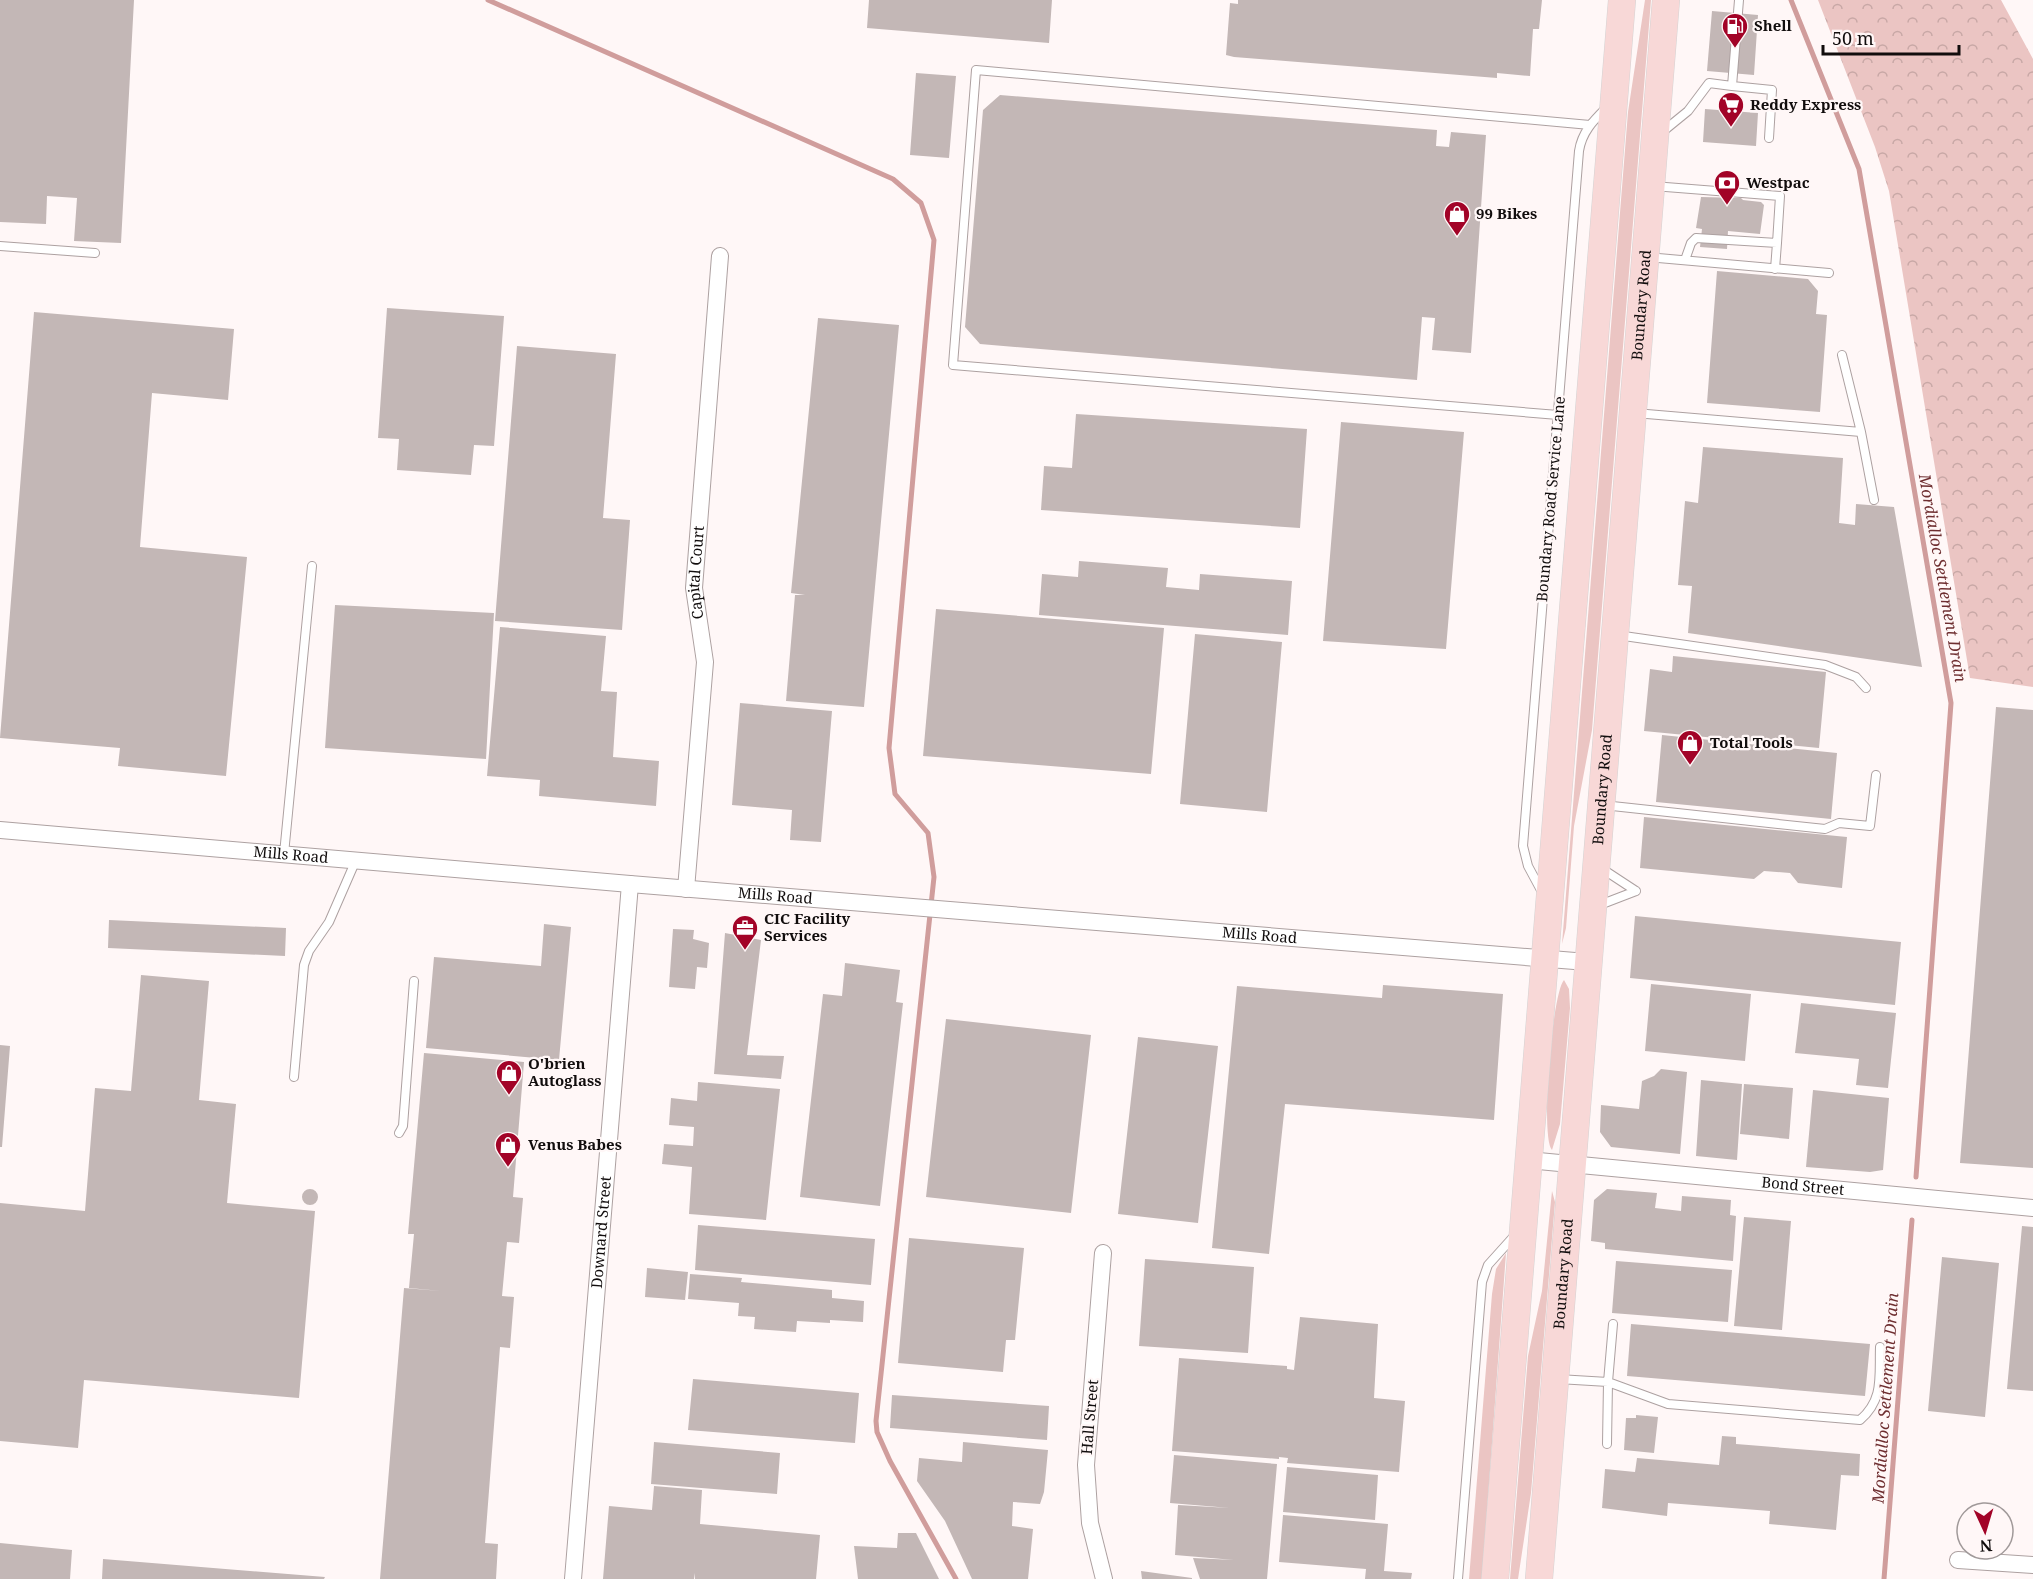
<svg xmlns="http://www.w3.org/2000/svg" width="2033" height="1579" font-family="'Noto Serif',serif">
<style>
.green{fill:#ebc5c3}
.forest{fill:url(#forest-crowns)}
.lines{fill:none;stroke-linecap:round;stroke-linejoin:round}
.stream{stroke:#d09d9c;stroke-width:5}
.building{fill:#c3b7b6}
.lane-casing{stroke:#ada1a1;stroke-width:10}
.street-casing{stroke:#ada1a1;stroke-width:18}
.primary-casing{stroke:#d4d3d3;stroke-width:28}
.lane{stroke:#fff;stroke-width:8}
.street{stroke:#fff;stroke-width:16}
.primary{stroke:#f8d8d7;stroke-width:27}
.labels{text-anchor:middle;stroke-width:4.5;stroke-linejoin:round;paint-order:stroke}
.poi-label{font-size:15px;font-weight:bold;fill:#110d0d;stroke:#fff7f7;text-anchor:start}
.street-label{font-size:15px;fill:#110d0d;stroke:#fff7f7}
.water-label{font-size:16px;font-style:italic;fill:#6e2e30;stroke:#fff7f7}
</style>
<defs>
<pattern id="forest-crowns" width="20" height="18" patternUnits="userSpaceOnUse" patternTransform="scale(1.5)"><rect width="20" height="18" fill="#ebc5c3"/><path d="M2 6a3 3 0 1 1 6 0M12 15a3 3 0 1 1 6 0" fill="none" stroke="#c8a8a6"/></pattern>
</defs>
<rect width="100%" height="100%" fill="#fff7f7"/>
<!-- green -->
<path class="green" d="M 1645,0 L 1651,0 L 1592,730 L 1574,826 L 1566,928 L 1562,944 L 1628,112 Z
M 1564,980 L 1569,989 L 1570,1008 L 1560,1124 L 1552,1150 C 1540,1137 1552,993 1564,980 Z
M 1552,1191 L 1555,1202 L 1531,1493 L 1518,1579 L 1510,1579 L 1528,1356 L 1542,1291 Z
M 1506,1253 L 1482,1579 L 1469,1579 L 1492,1294 L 1496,1269 Z"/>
<!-- forest -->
<path class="forest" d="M 1818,0 L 2001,0 L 2033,59 L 2033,687 L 1970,678 L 1889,191 L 1875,147 Z"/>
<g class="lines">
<!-- stream -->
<path class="stream" d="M 488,0 L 893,179 L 921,203 L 934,240 L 889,748 L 895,794 L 928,833 L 934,877 L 876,1421 L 877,1432 L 890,1461 L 956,1579
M 1791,0 L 1859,169 L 1951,703 L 1916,1177
M 1884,1579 L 1912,1220"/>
</g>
<!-- building -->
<path class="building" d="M 0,0 L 134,0 L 121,243 L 74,241 L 77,198 L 47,196 L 46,224 L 0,222 Z
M 869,0 L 1052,0 L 1049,43 L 867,28 Z
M 1238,0 L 1542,0 L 1539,29 L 1533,29 L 1530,76 L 1497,73 L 1497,78 L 1234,57 L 1226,55 L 1230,3 L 1238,4 Z
M 1712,11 L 1758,15 L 1754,75 L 1707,71 Z
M 916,73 L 956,76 L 949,158 L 910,155 Z
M 1000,95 L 1437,130 L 1436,146 L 1449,147 L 1451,132 L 1486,135 L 1471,353 L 1432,350 L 1435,318 L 1422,317 L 1417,380 L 980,344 L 965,327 L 983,110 Z
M 1705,109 L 1758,113 L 1756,146 L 1703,142 Z
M 1701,197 L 1741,198 L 1743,200 L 1761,202 L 1764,205 L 1760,234 L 1728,231 L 1727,249 L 1700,247 L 1702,229 L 1696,228 Z
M 1717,271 L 1808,279 L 1818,291 L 1816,314 L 1827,315 L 1820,412 L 1707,403 Z
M 387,308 L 504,316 L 494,446 L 474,445 L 471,475 L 397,470 L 399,439 L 378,438 Z
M 34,312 L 234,329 L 228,400 L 152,393 L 140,547 L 247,557 L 226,776 L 118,766 L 120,748 L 0,738 Z
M 818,318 L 899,325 L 864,707 L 786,701 L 795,595 L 805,595 L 791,593 Z
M 517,346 L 616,354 L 603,518 L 630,520 L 622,630 L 495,621 Z
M 1076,414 L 1307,429 L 1300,528 L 1041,510 L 1044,466 L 1072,468 Z
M 1341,422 L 1464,432 L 1446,649 L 1323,641 Z
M 1703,447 L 1843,458 L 1839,523 L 1855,525 L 1856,504 L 1894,507 L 1922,667 L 1688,633 L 1692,586 L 1678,585 L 1685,501 L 1698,503 Z
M 1079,561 L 1168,568 L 1166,587 L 1199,590 L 1200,574 L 1292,581 L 1288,635 L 1039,615 L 1042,574 L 1078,577 Z
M 335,605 L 494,613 L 486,759 L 325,748 Z
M 936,609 L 1164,628 L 1151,774 L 923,756 Z
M 500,627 L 606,636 L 601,691 L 617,692 L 613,757 L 659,761 L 656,806 L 539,796 L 540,780 L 487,776 Z
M 1195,634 L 1282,642 L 1267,812 L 1180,804 Z
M 1673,656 L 1826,672 L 1819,748 L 1644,731 L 1650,669 L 1672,672 Z
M 740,703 L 832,711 L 821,842 L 790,840 L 792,810 L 732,805 Z
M 1996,707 L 2033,710 L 2033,1168 L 1960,1163 Z
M 1662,735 L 1837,753 L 1831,819 L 1656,802 Z
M 1644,817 L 1847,837 L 1842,888 L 1798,883 L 1790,873 L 1764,871 L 1754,879 L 1640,868 Z
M 1635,916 L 1901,942 L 1895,1005 L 1630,978 Z
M 109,920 L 286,928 L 285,956 L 108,948 Z
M 544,924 L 571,927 L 559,1060 L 426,1048 L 434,957 L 541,966 Z
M 673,929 L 694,930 L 693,939 L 709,943 L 707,968 L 697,967 L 695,989 L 669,987 Z
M 725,933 L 761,940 L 747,1055 L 784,1056 L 781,1079 L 714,1074 Z
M 845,963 L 900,970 L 896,1002 L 903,1003 L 880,1206 L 800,1197 L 823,994 L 842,996 Z
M 141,975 L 209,981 L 199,1100 L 236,1104 L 227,1203 L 315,1211 L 299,1398 L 84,1380 L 78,1448 L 0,1441 L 0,1203 L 85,1211 L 95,1088 L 131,1091 Z
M 1651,984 L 1751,994 L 1745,1061 L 1645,1051 Z
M 1383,985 L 1503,994 L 1494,1120 L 1285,1104 L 1269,1254 L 1212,1248 L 1237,986 L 1382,998 Z
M 1801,1003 L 1896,1013 L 1888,1088 L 1856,1085 L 1859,1059 L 1795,1053 Z
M 946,1019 L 1091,1035 L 1071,1213 L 926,1197 Z
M 1138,1037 L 1218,1046 L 1198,1223 L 1118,1214 Z
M 0,1045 L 10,1046 L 2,1147 L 0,1147 Z
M 424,1053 L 524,1062 L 513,1197 L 523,1198 L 519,1243 L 507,1242 L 502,1296 L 514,1297 L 510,1348 L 500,1347 L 485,1543 L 498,1544 L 496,1579 L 380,1579 L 404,1288 L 441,1291 L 409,1288 L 414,1234 L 408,1234 Z
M 1661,1069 L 1687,1072 L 1680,1154 L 1611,1147 L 1600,1132 L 1601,1105 L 1639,1109 L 1642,1081 L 1654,1076 Z
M 1701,1080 L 1742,1084 L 1737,1160 L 1696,1156 Z
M 698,1082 L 780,1089 L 766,1220 L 689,1214 L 692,1167 L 662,1164 L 664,1144 L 693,1146 L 694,1127 L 669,1125 L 671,1098 L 697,1101 Z
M 1744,1084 L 1793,1088 L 1789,1139 L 1740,1134 Z
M 1813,1090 L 1889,1098 L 1883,1170 L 1870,1172 L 1806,1167 Z
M 1607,1189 L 1657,1193 L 1655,1208 L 1681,1211 L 1682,1196 L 1731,1200 L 1730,1215 L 1736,1216 L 1733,1261 L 1605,1249 L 1605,1243 L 1591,1241 L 1594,1200 Z
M302 1197a8 8 0 1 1 16 0a8 8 0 1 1-16 0Z
M 1744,1217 L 1791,1221 L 1782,1330 L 1734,1326 Z
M 698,1225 L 875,1239 L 871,1285 L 695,1270 Z
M 2022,1226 L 2033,1227 L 2033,1391 L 2007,1389 Z
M 909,1238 L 1024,1248 L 1015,1340 L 1006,1340 L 1003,1372 L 898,1363 Z
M 1942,1257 L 1999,1263 L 1985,1417 L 1928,1411 Z
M 1145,1259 L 1254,1267 L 1248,1353 L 1139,1346 Z
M 1616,1261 L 1732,1270 L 1728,1322 L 1612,1313 Z
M 647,1268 L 688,1272 L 685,1300 L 645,1297 Z
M 690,1274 L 742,1278 L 741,1282 L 832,1290 L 832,1298 L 864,1301 L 863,1322 L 830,1320 L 830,1323 L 797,1321 L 796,1332 L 754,1329 L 755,1317 L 738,1316 L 739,1303 L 688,1299 Z
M 1300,1317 L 1378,1324 L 1374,1398 L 1405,1401 L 1399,1472 L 1287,1463 L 1288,1458 L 1279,1457 L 1279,1459 L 1172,1451 L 1179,1358 L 1287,1366 L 1287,1369 L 1294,1370 Z
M 1631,1324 L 1870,1344 L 1865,1396 L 1627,1376 Z
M 693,1379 L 859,1393 L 855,1443 L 688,1430 Z
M 892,1395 L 1049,1406 L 1047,1440 L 890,1428 Z
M 1636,1415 L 1658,1417 L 1654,1453 L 1624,1450 L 1626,1418 L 1636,1418 Z
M 1722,1436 L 1736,1437 L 1736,1444 L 1860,1454 L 1859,1476 L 1841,1475 L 1836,1530 L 1769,1524 L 1770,1511 L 1668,1503 L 1667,1516 L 1602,1508 L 1605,1469 L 1635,1472 L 1637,1458 L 1719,1465 Z
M 654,1442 L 780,1453 L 777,1494 L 651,1484 Z
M 963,1442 L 1048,1450 L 1044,1492 L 1040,1504 L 1013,1502 L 1012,1526 L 1033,1529 L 1028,1579 L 972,1579 L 945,1521 L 917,1481 L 919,1458 L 962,1462 Z
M 1174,1455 L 1277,1464 L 1267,1579 L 1200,1579 L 1193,1558 L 1234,1560 L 1175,1555 L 1178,1505 L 1230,1508 L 1170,1503 Z
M 1287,1467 L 1378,1475 L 1375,1520 L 1283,1512 Z
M 654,1486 L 702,1490 L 700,1524 L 820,1535 L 816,1579 L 695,1579 L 695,1573 L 694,1579 L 603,1579 L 609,1506 L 652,1510 Z
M 1283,1515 L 1388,1524 L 1384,1571 L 1412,1573 L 1411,1579 L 1365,1579 L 1366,1569 L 1279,1562 Z
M 898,1533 L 916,1533 L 939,1579 L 858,1579 L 854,1546 L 897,1548 Z
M 0,1543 L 72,1550 L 70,1579 L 0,1579 Z
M 103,1559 L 325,1577 L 324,1579 L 102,1579 Z
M 1141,1571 L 1192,1578 L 1192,1579 L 1142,1579 Z"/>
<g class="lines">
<!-- lane casing -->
<g class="lane-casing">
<path id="lane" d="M 1732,86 L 1772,90 L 1769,138
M 1661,133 L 1688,111 L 1709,83 L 1732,86 L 1739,0
M 1653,186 L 1780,196 L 1777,243 L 1696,238 L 1691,243 L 1685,260
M 0,246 L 95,253
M 1647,257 L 1829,273
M 1775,269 L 1777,243
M 1635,413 L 1861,432 L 1842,355
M 1558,415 L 953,365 L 976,70 L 1590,125
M 1861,432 L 1874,500
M 1617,635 L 1825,665 L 1856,677 L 1866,688
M 1603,805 L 1825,829 L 1839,823 L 1870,826 L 1876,775
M 284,854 L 312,566
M 1601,868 L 1636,891
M 1542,892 L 1528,866 L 1523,846 L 1579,151 C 1582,132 1593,121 1606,108
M 1597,906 L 1636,891
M 294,1077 L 304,965 L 309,951 L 329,922 L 356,860
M 399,1133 L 403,1126 L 414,981
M 1558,1379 L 1608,1382 L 1668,1404 L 1860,1420 C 1884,1399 1879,1377 1880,1347
M 1607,1444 L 1608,1382 L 1613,1324
M 1458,1579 L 1482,1282 L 1488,1265 L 1515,1235"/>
</g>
<!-- street casing -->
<g class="street-casing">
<g id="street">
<path id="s1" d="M 0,830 L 630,884 L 1587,962"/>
<path id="s2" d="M 686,889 L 705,662 L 694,588 L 720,256"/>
<path id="s3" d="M 1528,1160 L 2033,1208"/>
<path d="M 1103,1253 L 1086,1465 L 1090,1523 L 1104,1579"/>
<path d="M 1958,1560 L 2033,1565"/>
<path id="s4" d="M 573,1579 L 630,884"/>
</g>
</g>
<!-- primary casing -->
<g class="primary-casing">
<g id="primary">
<path d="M 1495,1579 L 1622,0"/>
<path id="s5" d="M 1539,1579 L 1666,0"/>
</g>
</g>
<!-- lane -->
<use href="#lane" class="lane"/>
<!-- street -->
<use href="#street" class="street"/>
<!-- primary -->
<use href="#primary" class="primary"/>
</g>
<!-- icons -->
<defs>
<g id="fuel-pin" transform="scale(1.35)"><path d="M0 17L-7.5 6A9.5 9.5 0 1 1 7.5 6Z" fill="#a20327" stroke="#fff7f7"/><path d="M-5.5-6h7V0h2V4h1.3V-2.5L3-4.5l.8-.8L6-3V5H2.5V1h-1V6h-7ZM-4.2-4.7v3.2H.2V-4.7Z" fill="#fff"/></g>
<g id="supermarket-pin" transform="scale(1.35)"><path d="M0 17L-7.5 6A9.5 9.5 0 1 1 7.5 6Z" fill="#a20327" stroke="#fff7f7"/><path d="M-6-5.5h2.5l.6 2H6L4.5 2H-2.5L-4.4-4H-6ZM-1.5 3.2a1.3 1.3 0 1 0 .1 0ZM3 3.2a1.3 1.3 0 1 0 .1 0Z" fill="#fff"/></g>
<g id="bank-pin" transform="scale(1.35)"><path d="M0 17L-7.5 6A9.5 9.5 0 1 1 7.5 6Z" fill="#a20327" stroke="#fff7f7"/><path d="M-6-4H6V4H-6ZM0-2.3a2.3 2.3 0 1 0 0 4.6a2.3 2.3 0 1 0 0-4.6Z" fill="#fff"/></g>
<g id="shop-pin" transform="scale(1.35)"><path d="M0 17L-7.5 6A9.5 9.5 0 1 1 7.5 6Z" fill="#a20327" stroke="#fff7f7"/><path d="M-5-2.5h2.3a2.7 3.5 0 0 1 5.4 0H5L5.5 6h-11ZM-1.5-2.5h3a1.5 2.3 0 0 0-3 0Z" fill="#fff"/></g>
<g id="office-pin" transform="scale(1.35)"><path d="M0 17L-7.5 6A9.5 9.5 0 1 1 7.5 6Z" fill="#a20327" stroke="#fff7f7"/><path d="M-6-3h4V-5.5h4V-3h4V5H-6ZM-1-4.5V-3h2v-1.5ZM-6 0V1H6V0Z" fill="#fff"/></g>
</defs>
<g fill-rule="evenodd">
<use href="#fuel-pin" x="1735" y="26"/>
<use href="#supermarket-pin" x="1731" y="105"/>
<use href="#bank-pin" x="1727" y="183"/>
<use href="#shop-pin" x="1457" y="214"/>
<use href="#shop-pin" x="1690" y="743"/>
<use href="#office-pin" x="745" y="928"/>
<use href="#shop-pin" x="509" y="1073"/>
<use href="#shop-pin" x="508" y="1145"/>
</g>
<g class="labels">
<!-- poi labels -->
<g class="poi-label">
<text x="1754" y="31">Shell</text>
<text x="1750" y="110">Reddy Express</text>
<text x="1746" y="188">Westpac</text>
<text x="1476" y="219">99 Bikes</text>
<text x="1710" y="748">Total Tools</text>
<text x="764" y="924">CIC Facility<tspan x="764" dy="17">Services</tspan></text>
<text x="528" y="1069">O'brien<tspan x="528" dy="17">Autoglass</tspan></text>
<text x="528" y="1150">Venus Babes</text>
</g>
<!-- street labels -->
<g class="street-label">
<text dy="5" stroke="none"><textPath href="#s5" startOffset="1278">Boundary Road</textPath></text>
<text transform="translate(1551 499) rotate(-85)" y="5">Boundary Road Service Lane</text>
<text dy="5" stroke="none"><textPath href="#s2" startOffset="318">Capital Court</textPath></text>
<text dy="5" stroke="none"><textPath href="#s5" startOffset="792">Boundary Road</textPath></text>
<text dy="5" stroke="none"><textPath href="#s1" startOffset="292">Mills Road</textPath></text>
<text dy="5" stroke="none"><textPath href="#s1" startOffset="778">Mills Road</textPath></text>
<text dy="5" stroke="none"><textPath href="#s1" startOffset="1264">Mills Road</textPath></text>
<text dy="5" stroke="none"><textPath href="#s3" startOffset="276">Bond Street</textPath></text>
<text dy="5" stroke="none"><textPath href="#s4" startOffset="348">Downard Street</textPath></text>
<text dy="5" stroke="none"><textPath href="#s5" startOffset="306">Boundary Road</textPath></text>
<text transform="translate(1090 1417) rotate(-85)" y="5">Hall Street</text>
</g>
<!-- water labels -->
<g class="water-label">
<text transform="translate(1943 578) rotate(80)" y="6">Mordialloc Settlement Drain</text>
<text transform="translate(1885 1398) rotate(-86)" y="6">Mordialloc Settlement Drain</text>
</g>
</g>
<!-- north arrow -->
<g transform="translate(1985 1531) rotate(176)"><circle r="28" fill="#fff7f7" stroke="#a09999" stroke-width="1.5"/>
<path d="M0-4.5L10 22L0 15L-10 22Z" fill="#a20327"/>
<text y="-9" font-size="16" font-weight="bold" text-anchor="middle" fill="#110d0d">N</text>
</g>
<!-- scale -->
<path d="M1823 45v9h136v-9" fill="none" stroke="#110d0d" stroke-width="3"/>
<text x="1832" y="45" font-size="18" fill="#110d0d" stroke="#fff7f7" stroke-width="4.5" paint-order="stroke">50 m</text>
</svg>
